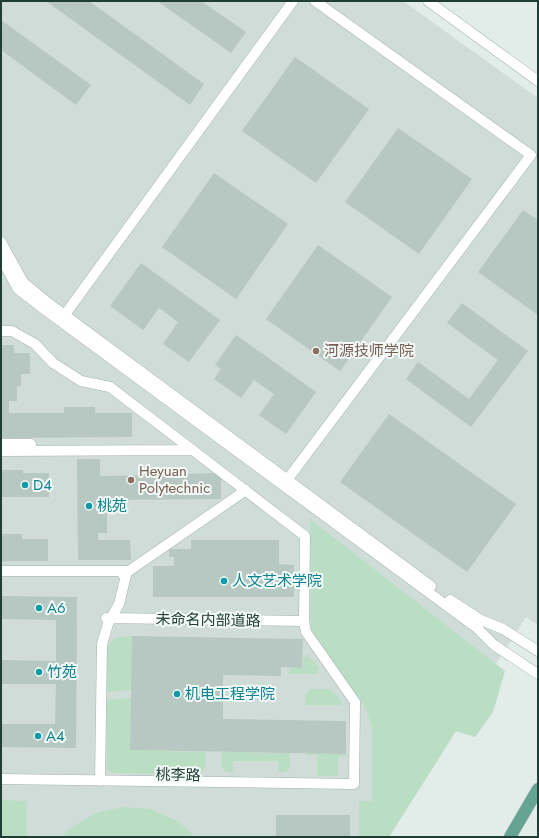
<svg xmlns="http://www.w3.org/2000/svg" width="539" height="838" font-family="Jost,'Noto Sans SC',sans-serif">
<style>
.built{fill:#d0dcd7}
.green{fill:#badec4}
.building{fill:#b7c7c1}
.lines{fill:none;stroke-linecap:round;stroke-linejoin:round}
.minor-casing{stroke:#a4b4af;stroke-width:11}
.primary-casing{stroke:#c1c9c7;stroke-width:13}
.minor{stroke:#fff;stroke-width:10}
.primary{stroke:#65a393;stroke-width:12}
.education-dot{fill:#8d6e63;stroke:#f2f9f6;stroke-width:1.5}
.culture-dot{fill:#0f9aa8;stroke:#f2f9f6;stroke-width:1.5}
.labels{text-anchor:middle;stroke-width:4;stroke-linejoin:round;paint-order:stroke}
.education-label{font-size:15px;fill:#785e54;stroke:#f2f9f6;text-anchor:start}
.culture-label{font-size:15px;fill:#0d838f;stroke:#f2f9f6;text-anchor:start}
.street-label{font-size:15px;fill:#213e36;stroke:#f2f9f6}
</style>
<rect width="100%" height="100%" fill="#e2ece8"/>
<!-- built -->
<path class="built" d="M 1,1 L 403,1 L 538,98 L 538,625 L 526,617 L 496,664 L 493,712 L 475,737 L 456,731 L 389,837 L 1,837 Z"/>
<!-- green -->
<path class="green" d="M 310,519 L 505,671 L 493,712 L 475,737 L 456,731 L 389,837 L 359,837 L 359,801 L 372,801 L 372,727 L 365,707 L 311,629 Z
M 132,636 L 131,690 L 108,692 L 106,690 C 106,678 102,643 116,638 C 121,636 127,637 132,636 Z
M 308,655 L 319,668 L 317,674 L 289,674 L 290,668 L 303,668 L 303,658 Z
M 310,689 L 330,689 L 341,700 L 341,705 L 305,705 L 306,695 Z
M 131,698 L 130,750 L 206,752 L 205,767 L 200,774 L 112,773 L 107,769 L 107,702 L 109,700 Z
M 222,752 L 290,753 L 290,768 L 285,772 L 278,772 L 278,761 L 233,761 L 233,772 L 227,772 L 221,767 Z
M 306,753 L 348,754 L 348,756 L 338,756 L 338,776 L 317,776 L 317,755 L 306,755 Z
M 1,800 L 27,801 L 27,837 L 1,837 Z
M 122,807 L 151,809 L 179,822 L 195,837 L 62,837 L 68,830 L 93,814 Z"/>
<!-- building -->
<path class="building" d="M 46,1 L 89,1 L 204,84 L 190,105 Z
M 157,1 L 201,1 L 246,32 L 231,53 Z
M 1,20 L 91,85 L 76,105 L 1,50 Z
M 295,57 L 369,109 L 316,183 L 242,131 Z
M 398,128 L 472,179 L 419,254 L 345,202 Z
M 214,173 L 288,224 L 236,299 L 162,247 Z
M 523,210 L 538,220 L 538,315 L 478,272 Z
M 318,245 L 392,297 L 340,371 L 266,319 Z
M 141,263 L 220,320 L 189,362 L 163,344 L 178,322 L 159,308 L 143,330 L 110,306 Z
M 462,303 L 528,351 L 471,427 L 406,379 L 418,362 L 469,399 L 498,360 L 447,323 Z
M 236,335 L 316,392 L 286,434 L 259,415 L 274,394 L 254,380 L 241,398 L 214,379 L 221,369 L 215,365 Z
M 1,345 L 14,345 L 14,353 L 30,353 L 30,374 L 21,374 L 21,386 L 17,386 L 17,401 L 9,401 L 9,413 L 64,413 L 64,407 L 95,407 L 95,413 L 132,413 L 132,437 L 1,438 Z
M 389,414 L 516,504 L 467,572 L 340,482 Z
M 77,459 L 100,459 L 100,476 L 157,475 L 157,470 L 185,470 L 185,474 L 221,473 L 221,499 L 100,500 L 100,511 L 107,511 L 107,533 L 98,533 L 98,540 L 130,540 L 131,560 L 78,560 Z
M 1,470 L 23,470 L 23,473 L 49,473 L 49,497 L 1,497 Z
M 1,534 L 22,534 L 22,539 L 48,539 L 48,561 L 1,561 Z
M 191,540 L 279,540 L 279,564 L 294,565 L 294,597 L 153,597 L 153,566 L 174,566 L 174,557 L 169,557 L 169,549 L 191,549 Z
M 1,596 L 77,597 L 76,748 L 1,747 L 1,724 L 55,724 L 56,684 L 1,684 L 1,660 L 56,661 L 56,620 L 1,619 Z
M 132,636 L 303,639 L 302,668 L 281,667 L 281,676 L 223,675 L 223,719 L 346,721 L 346,754 L 130,750 Z
M 276,815 L 350,815 L 350,837 L 276,837 Z"/>
<g class="lines">
<!-- minor casing -->
<g class="minor-casing">
<path id="minor" d="M 428,1 L 538,81
M 1,242 L 23,282 L 47,302 L 431,586
M 1,258 L 18,289 L 44,309 L 477,628 L 494,645 L 538,674
M 61,320 L 293,1
M 1,331 L 12,331 L 35,344 L 53,363 L 81,381 L 110,387 L 305,536 L 304,621 L 306,632 L 355,702 L 354,784 L 1,779
M 1,444 L 31,444
M 1,451 L 193,450
M 284,484 L 531,155 L 315,1
M 1,571 L 127,571 L 119,604 L 108,624 L 102,644 L 100,781
M 123,575 L 246,490
M 450,600 L 481,620 L 503,629 L 538,651
M 106,618 L 304,621"/>
</g>
<!-- primary casing -->
<g class="primary-casing">
<path id="primary" d="M 510,837 L 538,789"/>
</g>
<!-- minor -->
<use href="#minor" class="minor"/>
<!-- primary -->
<use href="#primary" class="primary"/>
</g>
<!-- markers -->
<g class="education-dot">
<circle cx="316" cy="351" r="4"/>
<circle cx="131" cy="480" r="4"/>
</g>
<g class="culture-dot">
<circle cx="25" cy="485" r="4"/>
<circle cx="89" cy="506" r="4"/>
<circle cx="224" cy="581" r="4"/>
<circle cx="39" cy="608" r="4"/>
<circle cx="39" cy="672" r="4"/>
<circle cx="177" cy="694" r="4"/>
<circle cx="38" cy="736" r="4"/>
</g>
<g class="labels">
<!-- education labels -->
<g class="education-label">
<text x="324" y="356">河源技师学院</text>
<text x="139" y="476">Heyuan<tspan x="139" dy="17">Polytechnic</tspan></text>
</g>
<!-- culture labels -->
<g class="culture-label">
<text x="33" y="490">D4</text>
<text x="97" y="511">桃苑</text>
<text x="232" y="586">人文艺术学院</text>
<text x="47" y="613">A6</text>
<text x="47" y="677">竹苑</text>
<text x="185" y="699">机电工程学院</text>
<text x="46" y="741">A4</text>
</g>
<!-- street labels -->
<g class="street-label">
<text transform="translate(208 620) rotate(1)" y="5">未命名内部道路</text>
<text transform="translate(178 775) rotate(1)" y="5">桃李路</text>
</g>
</g>
<!-- border -->
<rect width="539" height="838" fill="none" stroke="#213e36" stroke-width="4"/>
</svg>
